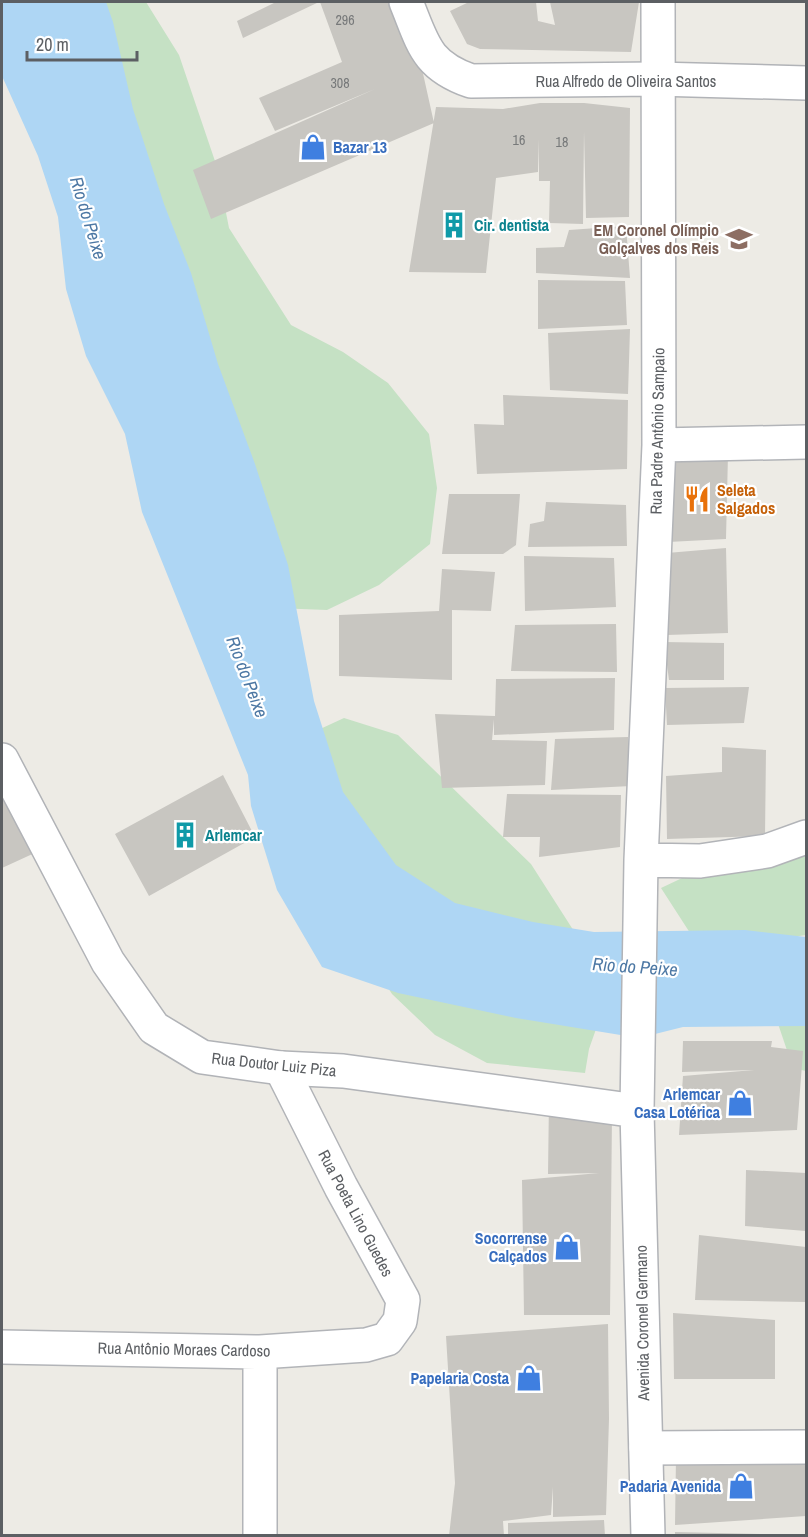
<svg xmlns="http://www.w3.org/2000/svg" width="808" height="1537" font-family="'Archivo Narrow',sans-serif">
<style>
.green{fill:#c5e1c4}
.water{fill:#aed6f4}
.building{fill:#c8c6c1}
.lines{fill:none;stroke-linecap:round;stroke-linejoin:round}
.street-casing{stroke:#b2b4b8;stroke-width:36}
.secondary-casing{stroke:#b1b3b7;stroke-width:36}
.street{stroke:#fff;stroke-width:33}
.secondary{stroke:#fff;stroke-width:33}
.labels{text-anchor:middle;stroke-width:4.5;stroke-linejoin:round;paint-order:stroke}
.number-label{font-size:14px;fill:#77797a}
.street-label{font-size:16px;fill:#5c5f63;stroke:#fff}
.shop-label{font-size:16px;font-weight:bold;fill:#366cbe;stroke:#fff;text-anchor:end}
.culture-label{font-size:16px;font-weight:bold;fill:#0d838f;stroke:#fff;text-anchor:start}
.education-label{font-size:16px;font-weight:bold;fill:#785e54;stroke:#fff;text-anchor:end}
.food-label{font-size:16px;font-weight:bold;fill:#c56008;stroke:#fff;text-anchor:start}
.water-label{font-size:18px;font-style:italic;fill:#4d78a4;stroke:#fff}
</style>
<rect width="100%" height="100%" fill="#edebe5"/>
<!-- green -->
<path class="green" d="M 45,2 L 146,2 L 179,55 L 217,167 L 229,228 L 291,325 L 343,352 L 388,383 L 429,434 L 437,488 L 430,544 L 379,585 L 327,610 L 275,608 Z
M 344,718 L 398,735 L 531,864 L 593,961 L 601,1015 L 589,1049 L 585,1073 L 487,1063 L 435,1035 L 392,994 L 300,849 L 292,742 Z
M 806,842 L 806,935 L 748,944 L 692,936 L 661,888 L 714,863 Z
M 806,1011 L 806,1071 L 793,1068 L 774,1012 Z"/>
<!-- water -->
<path class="water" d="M 2,2 L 106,2 L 113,22 L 133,109 L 164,204 L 191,273 L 218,364 L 255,464 L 288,565 L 314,701 L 343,792 L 396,865 L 455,903 L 533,922 L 594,932 L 745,930 L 806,937 L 806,1026 L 683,1027 L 639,1038 L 516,1018 L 398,993 L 322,967 L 277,890 L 251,806 L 248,775 L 142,512 L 125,434 L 86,356 L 66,289 L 58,217 L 38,156 L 2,76 Z"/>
<!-- building -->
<path class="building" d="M 276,2 L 319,2 L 243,38 L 237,21 Z
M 320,2 L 393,2 L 422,69 L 434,123 L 211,219 L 193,170 L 375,89 L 275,131 L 259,98 L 342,62 Z
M 469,2 L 536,2 L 538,21 L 555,25 L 550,2 L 639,2 L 631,52 L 480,49 L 467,44 L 450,11 Z
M 540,103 L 584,103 L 630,108 L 629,217 L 586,218 L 584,131 L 583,224 L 549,223 L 550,181 L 539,181 L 539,139 L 538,172 L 496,178 L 486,273 L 409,272 L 436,107 L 503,109 Z
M 626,226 L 630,278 L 536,273 L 536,248 L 564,247 L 569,230 Z
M 538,280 L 625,281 L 627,325 L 538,329 Z
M 630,329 L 628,394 L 550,390 L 548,333 Z
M 503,395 L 628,400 L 627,469 L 477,474 L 474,424 L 504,425 Z
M 728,454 L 726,539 L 668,542 L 666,458 Z
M 449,494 L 520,494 L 516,545 L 503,554 L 442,554 Z
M 546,502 L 626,505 L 627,546 L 528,547 L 530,524 L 544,521 Z
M 726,548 L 728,633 L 667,635 L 667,553 Z
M 524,556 L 614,558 L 616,607 L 525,611 Z
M 442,569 L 495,572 L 491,611 L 452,610 L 452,680 L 339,676 L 339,615 L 439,611 Z
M 616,624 L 617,672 L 511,671 L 515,625 Z
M 664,642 L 724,643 L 724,680 L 669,680 Z
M 615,678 L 614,730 L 494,735 L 494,719 L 492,740 L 547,741 L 545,785 L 442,788 L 435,714 L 495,716 L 496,679 Z
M 749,687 L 744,723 L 667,725 L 665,688 Z
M 628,737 L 631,786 L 551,790 L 555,739 Z
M 722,747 L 766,750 L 765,836 L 667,839 L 666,776 L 722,772 Z
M 223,775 L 255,837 L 149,896 L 115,834 Z
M 2,780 L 39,851 L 2,868 Z
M 507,794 L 621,795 L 620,847 L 539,857 L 540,837 L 503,837 Z
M 683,1041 L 772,1041 L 771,1047 L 803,1051 L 797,1130 L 679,1135 L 683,1076 L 754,1070 L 682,1072 Z
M 549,1099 L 612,1114 L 610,1315 L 524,1315 L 522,1180 L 599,1173 L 548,1174 Z
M 746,1170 L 806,1173 L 806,1231 L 745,1226 Z
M 699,1235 L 806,1247 L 806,1302 L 695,1300 Z
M 673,1313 L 775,1320 L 775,1379 L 674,1379 Z
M 608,1324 L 609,1419 L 606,1515 L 553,1517 L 553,1487 L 551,1515 L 503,1521 L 504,1536 L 449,1536 L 455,1483 L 446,1336 Z
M 806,1456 L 806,1516 L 675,1525 L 676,1457 Z
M 604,1520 L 605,1536 L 508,1536 L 508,1523 Z
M 675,1532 L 760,1534 L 760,1536 L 675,1536 Z"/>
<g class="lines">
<!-- street casing -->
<g class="street-casing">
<path id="street" d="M 659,445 L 806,442
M 641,860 L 700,861 L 767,851 L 806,837
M 637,1111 L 641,860 L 659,445 L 658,2
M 2,1347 L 260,1352 L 366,1345 L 387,1339 L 400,1321 L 403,1300 L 341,1187 L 281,1068
M 646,1448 L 806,1447
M 260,1536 L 260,1352"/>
</g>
<!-- secondary casing -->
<g class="secondary-casing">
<path id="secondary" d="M 406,2 C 423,43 425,65 471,81 L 656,79 L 806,83
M 2,760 L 108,962 L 154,1028 L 202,1057 L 281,1068 L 343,1071 L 637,1111 L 648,1536"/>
</g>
<!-- street -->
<use href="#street" class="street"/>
<!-- secondary -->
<use href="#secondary" class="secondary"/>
</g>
<!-- icons -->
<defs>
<g id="shop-bare" transform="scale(2.07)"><path d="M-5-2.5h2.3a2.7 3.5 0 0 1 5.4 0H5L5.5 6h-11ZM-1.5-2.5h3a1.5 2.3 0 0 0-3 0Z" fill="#3f7fe0" stroke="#fff" stroke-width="2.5" paint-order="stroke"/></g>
<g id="building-bare" transform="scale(2.07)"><path d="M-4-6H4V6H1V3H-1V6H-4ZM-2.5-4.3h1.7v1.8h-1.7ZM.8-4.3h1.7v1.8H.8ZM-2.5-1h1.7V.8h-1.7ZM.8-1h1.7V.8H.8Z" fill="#0f9aa8" stroke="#fff" stroke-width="2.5" paint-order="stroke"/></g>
<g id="school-bare" transform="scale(2.07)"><path d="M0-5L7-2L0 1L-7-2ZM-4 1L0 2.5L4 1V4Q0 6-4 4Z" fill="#8d6e63" stroke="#fff" stroke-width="2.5" paint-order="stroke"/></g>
<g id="restaurant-bare" transform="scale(2.07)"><path d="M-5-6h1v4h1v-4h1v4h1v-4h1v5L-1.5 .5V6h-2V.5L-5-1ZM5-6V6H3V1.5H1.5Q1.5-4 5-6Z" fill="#e8710a" stroke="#fff" stroke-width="2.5" paint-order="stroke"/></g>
</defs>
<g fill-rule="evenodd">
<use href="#shop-bare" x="313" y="147"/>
<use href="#building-bare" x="454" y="225"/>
<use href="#school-bare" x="739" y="239"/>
<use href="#restaurant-bare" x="697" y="499"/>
<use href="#building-bare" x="185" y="835"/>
<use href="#shop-bare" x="740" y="1103"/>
<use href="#shop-bare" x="567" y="1247"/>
<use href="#shop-bare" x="529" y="1378"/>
<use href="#shop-bare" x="741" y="1486"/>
</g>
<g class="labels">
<!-- number labels -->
<g class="number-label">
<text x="345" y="25">296</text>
<text x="340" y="88">308</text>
<text x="519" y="145">16</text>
<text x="562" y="147">18</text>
</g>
<!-- street labels -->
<g class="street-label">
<text x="626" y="87">Rua Alfredo de Oliveira Santos</text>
<text transform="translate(657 431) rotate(-89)" y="6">Rua Padre Antônio Sampaio</text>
<text transform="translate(274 1064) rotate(6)" y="6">Rua Doutor Luiz Piza</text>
<text transform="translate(356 1213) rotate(62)" y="6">Rua Poeta Lino Guedes</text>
<text transform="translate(642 1323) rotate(-91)" y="6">Avenida Coronel Germano</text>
<text transform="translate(184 1349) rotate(1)" y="6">Rua Antônio Moraes Cardoso</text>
</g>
<!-- shop labels -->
<g class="shop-label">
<text x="333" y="153" text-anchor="start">Bazar 13</text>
<text x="720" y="1100">Arlemcar<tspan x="720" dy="18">Casa Lotérica</tspan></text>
<text x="547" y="1244">Socorrense<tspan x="547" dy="18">Calçados</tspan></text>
<text x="509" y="1384">Papelaria Costa</text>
<text x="721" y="1492">Padaria Avenida</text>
</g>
<!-- culture labels -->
<g class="culture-label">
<text x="474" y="231">Cir. dentista</text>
<text x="205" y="841">Arlemcar</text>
</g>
<!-- education labels -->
<g class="education-label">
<text x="719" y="236">EM Coronel Olímpio<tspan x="719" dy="18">Golçalves dos Reis</tspan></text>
</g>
<!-- food labels -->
<g class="food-label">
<text x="717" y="496">Seleta<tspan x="717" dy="18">Salgados</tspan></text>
</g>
<!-- water labels -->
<g class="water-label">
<text transform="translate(88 218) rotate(73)" y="6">Rio do Peixe</text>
<text transform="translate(247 677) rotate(69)" y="6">Rio do Peixe</text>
<text transform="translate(635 967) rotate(4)" y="6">Rio do Peixe</text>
</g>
</g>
<!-- border -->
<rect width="808" height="1537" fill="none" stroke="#5c5f63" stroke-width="6"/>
<!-- scale -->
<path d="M27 51v9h110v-9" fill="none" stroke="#5c5f63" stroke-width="3"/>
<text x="36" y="51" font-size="18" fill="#5c5f63" stroke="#ffffff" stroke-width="4.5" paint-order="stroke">20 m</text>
</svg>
